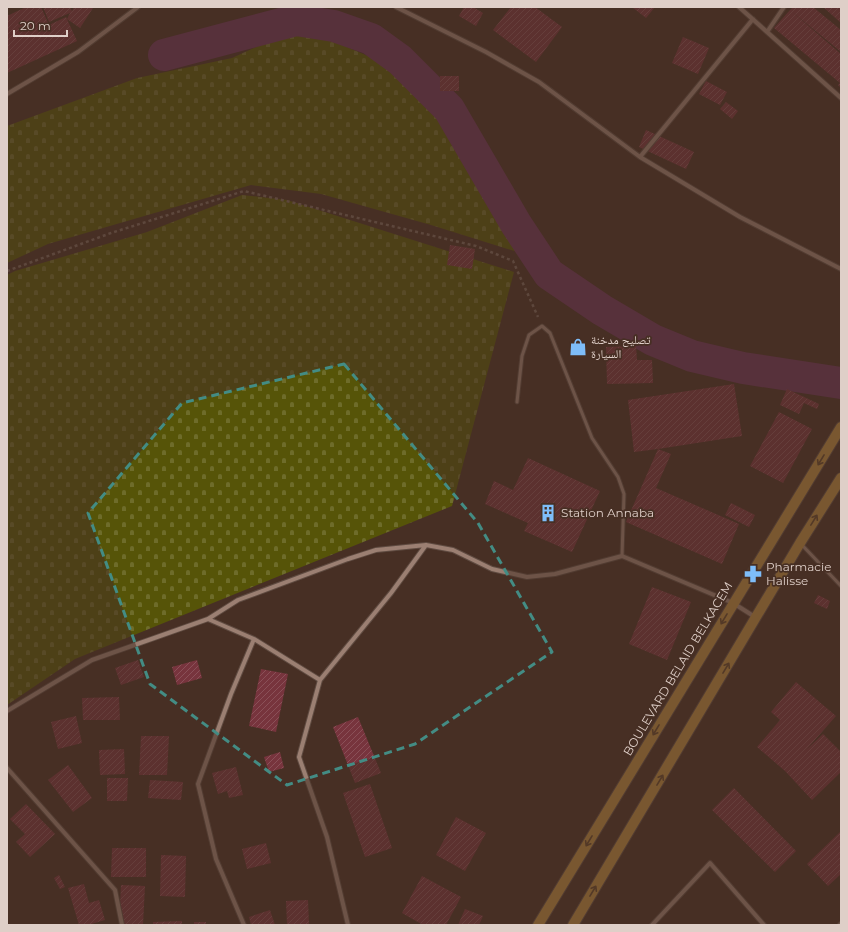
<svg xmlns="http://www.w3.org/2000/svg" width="848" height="932" font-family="Montserrat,'Noto Naskh Arabic',sans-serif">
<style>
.cemetery{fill:url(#cemetery-stones)}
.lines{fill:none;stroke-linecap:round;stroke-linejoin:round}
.river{stroke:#6b3357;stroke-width:32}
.building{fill:url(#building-hatch)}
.lane-casing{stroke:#5f4b41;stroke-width:5}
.street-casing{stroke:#5f4b41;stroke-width:6}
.primary-casing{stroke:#5f4b41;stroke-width:12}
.path{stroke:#79645a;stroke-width:2.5;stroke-dasharray:3 3;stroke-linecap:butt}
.lane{stroke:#9b7f72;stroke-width:3}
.street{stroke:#9b7f72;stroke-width:4}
.primary{stroke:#b5873e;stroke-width:10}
.oneway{stroke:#62452a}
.marked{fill:none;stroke:#438c84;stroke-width:3;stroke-dasharray:8 5;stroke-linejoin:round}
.labels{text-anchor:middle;stroke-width:3.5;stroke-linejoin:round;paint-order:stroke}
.poi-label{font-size:12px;fill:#dfcfc8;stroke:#472f24;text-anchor:start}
.street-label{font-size:12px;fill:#dfcfc8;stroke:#472f24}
</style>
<defs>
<pattern id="cemetery-stones" width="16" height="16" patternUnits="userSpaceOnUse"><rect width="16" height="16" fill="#565408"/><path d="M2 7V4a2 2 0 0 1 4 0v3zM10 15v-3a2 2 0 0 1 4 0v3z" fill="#6e6c2a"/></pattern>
<pattern id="building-hatch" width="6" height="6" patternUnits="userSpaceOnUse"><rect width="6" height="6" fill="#77343d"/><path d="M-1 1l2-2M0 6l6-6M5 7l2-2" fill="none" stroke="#8a5058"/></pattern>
</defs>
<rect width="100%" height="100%" fill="#472f24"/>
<!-- cemetery -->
<path class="cemetery" d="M 287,33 L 314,33 L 382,62 L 442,114 L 530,256 L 431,225 L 321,194 L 251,185 L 48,244 L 7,263 L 7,126 L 137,78 L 232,58 Z
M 242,195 L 287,200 L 514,272 L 452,506 L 75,659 L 7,705 L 7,275 L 15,271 L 147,232 Z"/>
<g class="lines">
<!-- river -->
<path class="river" d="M 164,55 L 296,20 L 334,26 L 371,39 L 400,60 L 449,109 L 516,224 L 549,274 L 602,310 L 653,340 L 692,356 L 743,368 L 841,383"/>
</g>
<!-- building -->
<path class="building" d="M 26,7 L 41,7 L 49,25 L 66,17 L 67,19 L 70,13 L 49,22 L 43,7 L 70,7 L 72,11 L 74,7 L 93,8 L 80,28 L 67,19 L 77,41 L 7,73 L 7,16 Z
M 464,7 L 473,7 L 483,13 L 476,26 L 459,16 Z
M 511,7 L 535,7 L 562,27 L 536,62 L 493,30 Z
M 632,7 L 655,7 L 646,18 Z
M 793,7 L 813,7 L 841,30 L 841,52 L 790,10 Z
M 823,7 L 841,7 L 841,23 Z
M 790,10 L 841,54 L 841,88 L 838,85 L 840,83 L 774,28 Z
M 683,37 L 709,48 L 698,74 L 672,63 Z
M 440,76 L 459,76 L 459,91 L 440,91 Z
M 706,81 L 727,92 L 720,105 L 699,94 Z
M 726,102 L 738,111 L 732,119 L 720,109 Z
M 646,130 L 694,152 L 686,169 L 639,147 Z
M 450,245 L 475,249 L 472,269 L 447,265 Z
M 636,346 L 637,360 L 652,360 L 653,383 L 607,384 L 606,347 Z
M 734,384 L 742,436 L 658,449 L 671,454 L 656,488 L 739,524 L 722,564 L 626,522 L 658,449 L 634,452 L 628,400 Z
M 787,389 L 819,404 L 817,409 L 804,403 L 799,414 L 780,405 Z
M 779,412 L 812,429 L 783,483 L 750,466 Z
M 528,458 L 600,491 L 572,552 L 524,531 L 528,523 L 485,504 L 494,481 L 513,490 Z
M 731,503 L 755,515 L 749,527 L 725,515 Z
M 652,587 L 691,602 L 667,660 L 629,644 Z
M 818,595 L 830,601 L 827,609 L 814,603 Z
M 138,660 L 144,677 L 121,685 L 115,668 Z
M 197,660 L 202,678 L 177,685 L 172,667 Z
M 261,669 L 288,674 L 276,732 L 249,726 Z
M 796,682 L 836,716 L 806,750 L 823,734 L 841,752 L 841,772 L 812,800 L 785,771 L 757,747 L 780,720 L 771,712 Z
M 119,697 L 120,720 L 83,720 L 82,698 Z
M 76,716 L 82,743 L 58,749 L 51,722 Z
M 358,717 L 381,773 L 355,783 L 333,727 Z
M 141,736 L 169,736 L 167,775 L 139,775 Z
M 124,749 L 125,774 L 100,775 L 99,750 Z
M 280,752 L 284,768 L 269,772 L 264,757 Z
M 68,765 L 92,798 L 73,812 L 48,780 Z
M 236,767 L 243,795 L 229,798 L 227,791 L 218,794 L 212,773 Z
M 107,778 L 128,778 L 127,801 L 107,801 Z
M 150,780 L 183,782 L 181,800 L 148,798 Z
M 370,784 L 392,848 L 365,857 L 343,793 Z
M 734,788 L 796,851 L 775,872 L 712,810 Z
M 26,804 L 55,834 L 30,857 L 16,842 L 25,834 L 10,819 Z
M 456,817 L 486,833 L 465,871 L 436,855 Z
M 841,831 L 841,874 L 828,886 L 807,864 Z
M 266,843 L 271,863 L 247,869 L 242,849 Z
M 112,848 L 146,848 L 146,877 L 111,877 Z
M 161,855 L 186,856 L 185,897 L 160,896 Z
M 59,875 L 65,887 L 60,889 L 54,878 Z
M 422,876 L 461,897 L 446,925 L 423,925 L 402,913 Z
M 84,884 L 89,903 L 99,900 L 105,920 L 88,925 L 79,925 L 68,888 Z
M 121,885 L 145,886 L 143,925 L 119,925 Z
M 308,900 L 309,924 L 287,925 L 286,901 Z
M 465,909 L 483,916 L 479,925 L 458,925 Z
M 270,910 L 275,925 L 251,925 L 249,917 Z
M 182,921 L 182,925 L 153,925 L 153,922 Z
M 194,922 L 206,922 L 206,925 L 194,925 Z"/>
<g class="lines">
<!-- lane casing -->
<g class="lane-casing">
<path id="lane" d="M 517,402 L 522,356 L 529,335 L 542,326 L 550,333 L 592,438 L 618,477 L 624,494 L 622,556
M 802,545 L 841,586
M 839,925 L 841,923"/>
</g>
<!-- street casing -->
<g class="street-casing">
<path id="street" d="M 396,7 L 486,52 L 539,82 L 640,157 L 740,217 L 841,269
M 739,7 L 841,98
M 767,32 L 784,7
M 7,94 L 78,52 L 138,7
M 640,157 L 753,19
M 208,619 L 238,600 L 348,559 L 376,550 L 426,545
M 320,680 L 299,757 L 327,837 L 348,925
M 7,711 L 92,660 L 208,619 L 254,639 L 320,680 L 391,593 L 426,545 L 453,550 L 492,569 L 527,577 L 555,574 L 622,556 L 733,603 L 755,617
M 7,768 L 115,890 L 122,925
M 244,925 L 216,859 L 198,784 L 231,694 L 254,639
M 652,925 L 710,863 L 764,925"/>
</g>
<!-- primary casing -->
<g class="primary-casing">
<path id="primary" d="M 538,925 L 841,427
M 573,925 L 800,543 L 841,478"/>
</g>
<!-- path -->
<path class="path" d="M 7,271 L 111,233 L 244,191 L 476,246 L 513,261 L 538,317"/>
<!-- lane -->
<use href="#lane" class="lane"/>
<!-- street -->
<use href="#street" class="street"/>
<!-- primary -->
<use href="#primary" class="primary"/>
</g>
<!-- one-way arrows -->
<defs><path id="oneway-shaft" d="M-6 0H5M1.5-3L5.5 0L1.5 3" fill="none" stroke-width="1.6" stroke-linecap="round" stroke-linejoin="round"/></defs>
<g class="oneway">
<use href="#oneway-shaft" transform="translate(821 460) rotate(121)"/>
<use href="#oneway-shaft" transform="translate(814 520) rotate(-58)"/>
<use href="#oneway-shaft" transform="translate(724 619) rotate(121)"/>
<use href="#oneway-shaft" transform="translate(726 668) rotate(-59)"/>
<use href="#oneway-shaft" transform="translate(656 730) rotate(121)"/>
<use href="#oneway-shaft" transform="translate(660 780) rotate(-59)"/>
<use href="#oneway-shaft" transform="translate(589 841) rotate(121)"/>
<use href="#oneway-shaft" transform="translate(593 891) rotate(-59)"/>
</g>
<!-- marked area -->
<path d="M0 0H848V932H0ZM 344,364 L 478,523 L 552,652 L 415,744 L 287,785 L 150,684 L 88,513 L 182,403 Z" fill="#472f24" fill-opacity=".55" fill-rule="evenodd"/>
<path class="marked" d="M 344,364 L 478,523 L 552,652 L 415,744 L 287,785 L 150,684 L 88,513 L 182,403 Z"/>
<!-- icons -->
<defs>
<g id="shop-bare" transform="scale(1.38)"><path d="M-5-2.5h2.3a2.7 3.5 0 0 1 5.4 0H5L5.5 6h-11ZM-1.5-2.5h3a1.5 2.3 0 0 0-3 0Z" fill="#7ebdf9" stroke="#472f24" stroke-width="2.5" paint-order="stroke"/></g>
<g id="building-bare" transform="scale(1.38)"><path d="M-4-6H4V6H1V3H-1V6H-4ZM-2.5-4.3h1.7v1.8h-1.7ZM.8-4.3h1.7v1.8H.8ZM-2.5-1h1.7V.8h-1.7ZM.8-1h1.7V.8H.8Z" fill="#7ebdf9" stroke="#472f24" stroke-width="2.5" paint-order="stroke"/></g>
<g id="pharmacy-bare" transform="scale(1.38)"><path d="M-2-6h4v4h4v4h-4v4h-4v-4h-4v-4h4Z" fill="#7ebdf9" stroke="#472f24" stroke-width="2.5" paint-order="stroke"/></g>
</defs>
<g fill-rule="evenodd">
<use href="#shop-bare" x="578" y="347"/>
<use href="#building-bare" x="548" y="513"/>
<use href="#pharmacy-bare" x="753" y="574"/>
</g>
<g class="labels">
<!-- poi labels -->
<g class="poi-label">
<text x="591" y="344">تصليح مدخنة<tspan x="591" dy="14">السيارة</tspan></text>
<text x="561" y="517">Station Annaba</text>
<text x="766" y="571">Pharmacie<tspan x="766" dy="14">Halisse</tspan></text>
</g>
<!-- street labels -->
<g class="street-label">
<text transform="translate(678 669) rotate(-59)" y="4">BOULEVARD BELAID BELKACEM</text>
</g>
</g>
<!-- border -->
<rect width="848" height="932" fill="none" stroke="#dfcfc8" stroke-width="16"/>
<!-- scale -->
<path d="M14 30v6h53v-6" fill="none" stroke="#dfcfc8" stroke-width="2"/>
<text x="20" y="30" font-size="12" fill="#dfcfc8" stroke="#472f24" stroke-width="3" paint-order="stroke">20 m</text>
</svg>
